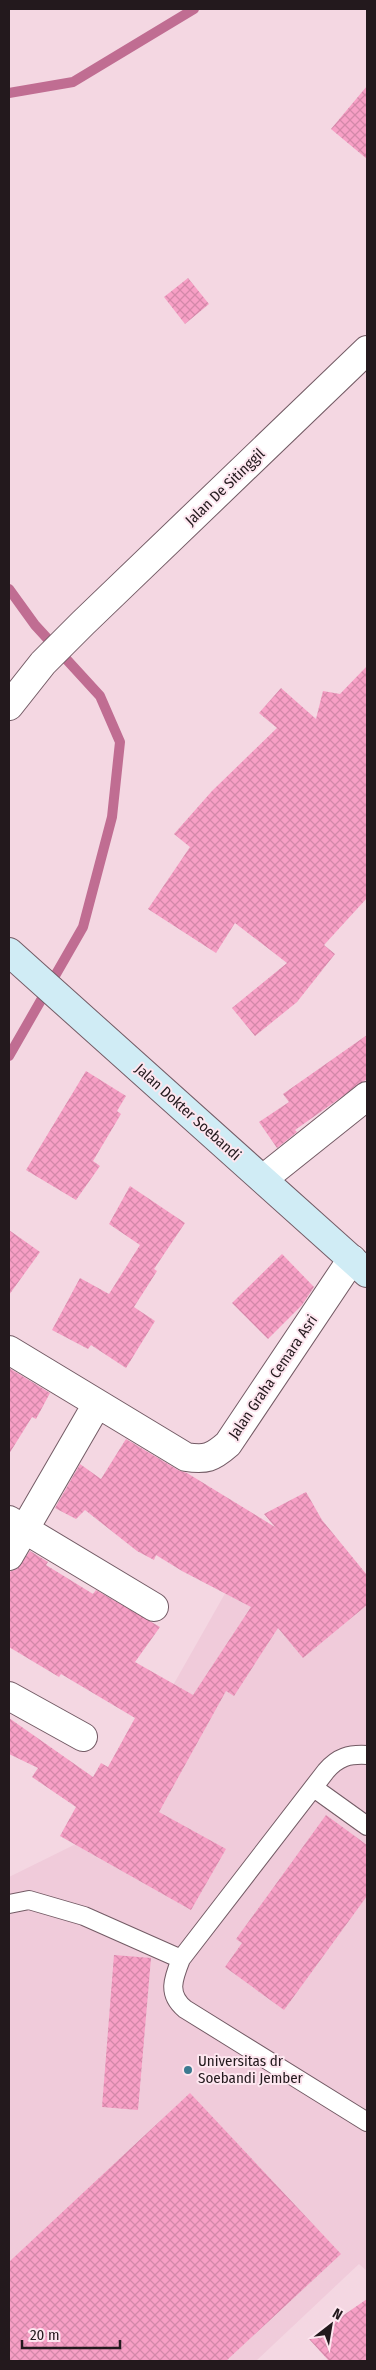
<svg xmlns="http://www.w3.org/2000/svg" width="376" height="2370" font-family="'Fira Sans Condensed',sans-serif">
<style>
.built{fill:#f0cbda}
.lines{fill:none;stroke-linecap:round;stroke-linejoin:round}
.stream{stroke:#c06d92;stroke-width:10}
.building{fill:url(#building-cross-hatch)}
.lane-casing{stroke:#735b65;stroke-width:20}
.street-casing{stroke:#735b65;stroke-width:30}
.secondary-casing{stroke:#735b65;stroke-width:30}
.lane{stroke:#fff;stroke-width:18}
.street{stroke:#fff;stroke-width:28}
.secondary{stroke:#d0ecf5;stroke-width:28}
.poi-dot{fill:#3c7a90;stroke:#fde6ef;stroke-width:2}
.labels{text-anchor:middle;stroke-width:4;stroke-linejoin:round;paint-order:stroke}
.street-label{font-size:15px;fill:#23191d;stroke:#fde6ef}
.poi-label{font-size:15px;fill:#23191d;stroke:#fde6ef;text-anchor:start}
</style>
<defs>
<pattern id="building-cross-hatch" width="8" height="8" patternUnits="userSpaceOnUse" patternTransform="scale(1.25)"><rect width="8" height="8" fill="#f79fc5"/><path d="M0 0l8 8M0 8l8-8" fill="none" stroke="#d388a9"/></pattern>
</defs>
<rect width="100%" height="100%" fill="#f4d7e2"/>
<!-- built -->
<path class="built" d="M 261,1530 L 367,1593 L 367,2271 L 359,2264 L 256,2361 L 9,2361 L 9,1877 L 86,1839 Z"/>
<g class="lines">
<!-- stream -->
<path class="stream" d="M 9,93 L 73,82 L 194,9
M 9,589 L 35,625 L 100,696 L 120,742 L 112,817 L 83,927 L 9,1056"/>
</g>
<!-- building -->
<path class="building" d="M 367,86 L 367,159 L 331,129 Z
M 188,278 L 209,304 L 185,324 L 164,297 Z
M 367,666 L 367,898 L 324,945 L 335,954 L 297,1002 L 255,1036 L 232,1008 L 287,963 L 235,923 L 216,953 L 148,909 L 190,847 L 174,834 L 212,791 L 277,728 L 259,713 L 281,688 L 316,719 L 323,691 L 340,694 Z
M 367,1035 L 367,1079 L 295,1130 L 297,1132 L 277,1148 L 259,1122 L 289,1102 L 283,1094 Z
M 86,1071 L 126,1096 L 117,1111 L 121,1114 L 93,1161 L 100,1166 L 76,1200 L 26,1170 Z
M 130,1186 L 185,1223 L 154,1269 L 157,1271 L 134,1307 L 155,1321 L 126,1368 L 91,1345 L 88,1349 L 52,1330 L 80,1278 L 109,1294 L 140,1245 L 109,1224 Z
M 9,1230 L 40,1252 L 9,1295 Z
M 282,1254 L 314,1287 L 302,1305 L 268,1339 L 232,1303 Z
M 9,1368 L 50,1393 L 36,1419 L 32,1417 L 9,1454 Z
M 126,1439 L 178,1470 L 187,1473 L 275,1527 L 264,1514 L 306,1492 L 322,1520 L 367,1575 L 367,1605 L 303,1658 L 278,1628 L 234,1696 L 226,1691 L 159,1812 L 226,1849 L 191,1910 L 60,1836 L 76,1807 L 32,1777 L 38,1768 L 9,1754 L 9,1718 L 93,1777 L 101,1763 L 108,1767 L 135,1718 L 61,1674 L 59,1677 L 9,1647 L 9,1572 L 17,1569 L 30,1551 L 48,1562 L 46,1565 L 93,1594 L 96,1590 L 160,1627 L 135,1662 L 193,1695 L 251,1607 L 182,1571 L 156,1555 L 154,1560 L 137,1551 L 85,1510 L 76,1519 L 55,1508 L 80,1464 L 101,1479 Z
M 326,1815 L 367,1845 L 367,1896 L 284,2010 L 225,1967 L 242,1943 L 236,1939 Z
M 114,1955 L 151,1958 L 138,2110 L 102,2107 Z
M 190,2093 L 341,2254 L 226,2361 L 9,2361 L 9,2262 Z
M 367,2299 L 367,2361 L 329,2361 L 309,2339 Z"/>
<g class="lines">
<!-- lane casing -->
<g class="lane-casing">
<path id="lane" d="M 367,1755 C 349,1754 338,1757 326,1771 L 181,1959 C 173,1979 167,1994 185,2009 L 367,2122
M 314,1788 L 367,1826
M 9,1904 L 29,1900 L 84,1916 L 181,1959"/>
</g>
<!-- street casing -->
<g class="street-casing">
<path id="street" d="M 9,706 L 43,663 L 83,623 L 367,350
M 263,1179 L 367,1096
M 9,1350 L 186,1457 C 206,1460 212,1458 228,1444 L 352,1259
M 9,1520 L 154,1607
M 9,1556 L 97,1404
M 9,1696 L 83,1737"/>
</g>
<!-- secondary casing -->
<g class="secondary-casing">
<path id="secondary" d="M 9,952 L 367,1273"/>
</g>
<!-- lane -->
<use href="#lane" class="lane"/>
<!-- street -->
<use href="#street" class="street"/>
<!-- secondary -->
<use href="#secondary" class="secondary"/>
</g>
<!-- markers -->
<circle class="poi-dot" cx="188" cy="2070" r="5"/>
<g class="labels">
<!-- street labels -->
<g class="street-label">
<text transform="translate(225 487) rotate(-44)" y="5">Jalan De Sitinggil</text>
<text transform="translate(188 1112) rotate(42)" y="5">Jalan Dokter Soebandi</text>
<text transform="translate(273 1377) rotate(-56)" y="5">Jalan Graha Cemara Asri</text>
</g>
<!-- poi labels -->
<g class="poi-label">
<text x="198" y="2066">Universitas dr<tspan x="198" dy="17">Soebandi Jember</tspan></text>
</g>
</g>
<!-- border -->
<rect width="376" height="2370" fill="none" stroke="#23191d" stroke-width="20"/>
<!-- north arrow -->
<g transform="translate(331 2325) rotate(31)" stroke="#fde6ef" stroke-width="4" paint-order="stroke">
<path d="M0-4L9 19L0 12L-9 19Z" fill="#23191d"/>
<text y="-8" font-size="14" font-weight="bold" text-anchor="middle" fill="#23191d">N</text>
</g>
<!-- scale -->
<path d="M22 2340v8h98v-8" fill="none" stroke="#23191d" stroke-width="2.5"/>
<text x="30" y="2340" font-size="15" fill="#23191d" stroke="#fde6ef" stroke-width="4" paint-order="stroke">20 m</text>
</svg>
